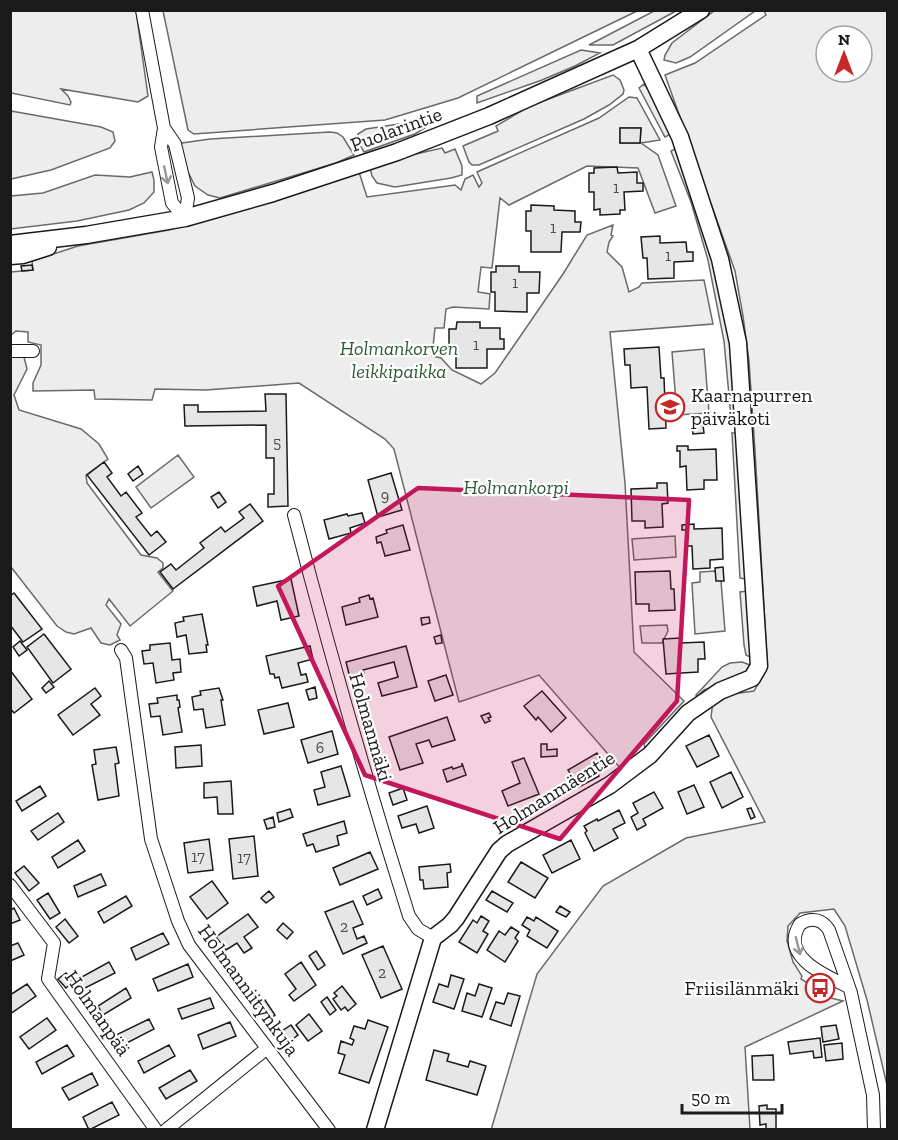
<svg xmlns="http://www.w3.org/2000/svg" width="898" height="1140" font-family="'Zilla Slab',serif">
<style>
.built{fill:#ededed;stroke:#6a6a6a;stroke-width:1.5;fill-rule:evenodd}
.building{fill:#e6e6e6;stroke:#1a1a1a;stroke-width:1.5}
.lines{fill:none;stroke-linecap:round;stroke-linejoin:round}
.street-casing{stroke:#1a1a1a;stroke-width:14}
.secondary-casing{stroke:#1a1a1a;stroke-width:19}
.street{stroke:#fff;stroke-width:12}
.secondary{stroke:#fff;stroke-width:16}
.oneway{stroke:#989898}
.marked{fill:#c2185b;fill-opacity:0.2;stroke:#c2185b;stroke-width:4.5;stroke-linejoin:round}
.labels{text-anchor:middle;stroke-width:4.5;stroke-linejoin:round;paint-order:stroke}
.number-label{font-size:16px;fill:#4d4d4d}
.street-label{font-size:20px;fill:#1a1a1a;stroke:#fff}
.park-label{font-size:20px;font-style:italic;fill:#2b5a34;stroke:#fff}
.poi-label{font-size:20px;fill:#1a1a1a;stroke:#fff;text-anchor:start}
</style>
<rect width="100%" height="100%" fill="#fff"/>
<!-- built -->
<path class="built" d="M 10,11 L 136,11 L 148,96 L 138,102 L 61,89 L 68,96 L 71,102 L 70,105 L 11,93 Z
M 163,11 L 163,10 L 637,11 L 458,98 L 385,120 L 194,134 L 188,130 Z
M 654,11 L 676,11 L 613,45 L 589,45 Z
M 714,11 L 755,11 L 690,57 L 676,63 L 664,60 L 665,55 L 672,43 Z
M 764,11 L 887,11 L 887,1108 L 887,1085 L 867,1000 L 845,926 L 834,909 L 800,913 L 788,926 L 787,941 L 793,962 L 802,976 L 801,979 L 831,998 L 843,1001 L 745,1047 L 750,1129 L 491,1130 L 537,974 L 603,886 L 686,838 L 765,822 L 711,717 L 713,701 L 725,695 L 754,691 L 762,677 L 767,660 L 755,451 L 749,361 L 743,316 L 735,271 L 665,75 L 695,63 L 766,15 ZM 826,36 L 862,36 L 862,72 L 826,72 Z
M 581,50 L 600,53 L 575,66 L 542,80 L 477,103 L 477,96 Z
M 613,75 L 620,80 L 624,90 L 623,94 L 609,105 L 584,119 L 479,165 L 472,165 L 469,162 L 463,146 L 498,131 L 496,126 L 530,106 Z
M 644,84 L 655,98 L 673,133 L 665,137 L 639,88 Z
M 629,97 L 637,98 L 660,140 L 641,143 L 658,155 L 676,206 L 655,213 L 638,168 L 587,166 L 509,205 L 500,198 L 492,268 L 481,267 L 478,292 L 490,294 L 489,309 L 453,307 L 446,309 L 444,328 L 435,328 L 432,356 L 441,358 L 452,370 L 481,384 L 495,373 L 563,274 L 587,235 L 613,225 L 611,235 L 613,236 L 609,242 L 607,252 L 622,267 L 629,292 L 639,287 L 642,283 L 704,280 L 713,324 L 610,332 L 625,483 L 634,652 L 684,701 L 644,744 L 646,751 L 622,770 L 539,675 L 459,702 L 394,449 L 385,439 L 299,383 L 206,390 L 155,389 L 152,400 L 95,399 L 94,390 L 33,391 L 33,383 L 41,365 L 41,345 L 28,342 L 28,332 L 16,331 L 11,335 L 11,272 L 33,270 L 32,261 L 78,246 L 169,230 L 247,209 L 359,172 L 367,197 L 455,185 L 461,190 L 465,179 L 473,175 L 479,187 L 482,183 L 477,172 L 599,118 ZM 620,128 L 641,128 L 640,143 L 620,143 Z
M 11,111 L 101,127 L 113,132 L 115,141 L 110,148 L 51,170 L 11,179 Z
M 439,112 L 442,117 L 415,134 L 364,152 L 358,142 L 358,134 L 366,129 L 406,123 Z
M 330,132 L 337,133 L 343,137 L 354,155 L 336,163 L 220,198 L 208,195 L 195,186 L 185,166 L 179,146 L 182,143 L 210,139 Z
M 679,147 L 725,301 L 738,410 L 734,417 L 731,417 L 724,341 L 708,260 L 691,202 L 671,151 Z
M 442,148 L 445,153 L 455,149 L 462,166 L 462,175 L 451,178 L 395,187 L 377,183 L 372,176 L 370,168 L 394,159 Z
M 152,172 L 154,180 L 154,192 L 144,203 L 129,210 L 77,221 L 11,229 L 11,196 L 43,193 L 95,175 L 130,177 Z
M 704,349 L 709,413 L 677,415 L 672,352 Z
M 11,357 L 24,357 L 27,369 L 14,395 L 19,410 L 81,429 L 99,444 L 108,459 L 86,475 L 87,483 L 141,555 L 157,558 L 163,563 L 163,568 L 158,572 L 173,591 L 130,626 L 109,599 L 106,605 L 121,624 L 117,635 L 120,640 L 110,645 L 101,643 L 91,628 L 74,634 L 66,632 L 57,626 L 11,567 Z
M 732,433 L 739,433 L 745,579 L 740,578 Z
M 178,455 L 194,477 L 151,508 L 136,487 Z
M 675,536 L 676,557 L 634,560 L 632,539 Z
M 715,571 L 721,581 L 725,631 L 695,634 L 692,583 L 700,582 L 700,572 Z
M 747,591 L 752,658 L 746,655 L 744,645 L 740,592 Z
M 667,625 L 668,631 L 662,643 L 642,643 L 640,626 Z
M 742,662 L 750,665 L 741,679 L 704,690 L 698,696 L 696,695 L 722,667 L 730,663 Z"/>
<!-- building -->
<path class="building" d="M 620,128 L 641,128 L 640,143 L 620,143 Z
M 617,167 L 618,173 L 637,172 L 637,183 L 643,183 L 643,191 L 624,192 L 625,210 L 620,210 L 620,214 L 600,215 L 600,209 L 594,210 L 594,192 L 589,192 L 589,173 L 594,173 L 594,168 Z
M 531,205 L 554,206 L 554,210 L 575,211 L 575,222 L 581,222 L 580,232 L 562,232 L 561,252 L 531,252 L 531,231 L 526,231 L 526,211 L 531,211 Z
M 660,236 L 660,243 L 686,242 L 687,252 L 693,252 L 693,261 L 674,262 L 674,278 L 648,279 L 647,258 L 643,258 L 641,237 Z
M 32,265 L 33,270 L 22,271 L 21,266 Z
M 496,266 L 519,266 L 519,272 L 540,272 L 539,293 L 527,293 L 527,312 L 495,311 L 495,292 L 491,292 L 491,272 L 496,272 Z
M 457,322 L 480,322 L 480,328 L 500,328 L 500,339 L 504,339 L 504,349 L 487,349 L 487,368 L 456,368 L 456,350 L 449,350 L 449,329 L 456,329 Z
M 659,347 L 661,378 L 664,378 L 666,428 L 649,429 L 647,387 L 631,388 L 630,365 L 625,365 L 624,349 Z
M 265,394 L 286,394 L 288,506 L 268,507 L 268,494 L 274,494 L 274,458 L 266,458 L 266,425 L 185,426 L 184,405 L 198,405 L 198,412 L 266,411 Z
M 703,425 L 704,433 L 693,434 L 692,426 Z
M 677,446 L 688,446 L 688,450 L 716,449 L 717,480 L 704,480 L 704,489 L 687,490 L 686,466 L 680,467 L 680,451 L 677,451 Z
M 104,462 L 112,473 L 107,477 L 121,496 L 126,492 L 142,513 L 136,517 L 151,536 L 157,531 L 166,542 L 149,555 L 87,475 Z
M 138,466 L 143,474 L 133,481 L 128,474 Z
M 391,473 L 402,510 L 378,517 L 368,480 Z
M 657,483 L 667,483 L 668,503 L 662,504 L 663,527 L 645,528 L 645,521 L 632,521 L 631,489 L 657,488 Z
M 219,492 L 226,502 L 218,508 L 211,497 Z
M 250,504 L 263,521 L 173,589 L 160,572 L 171,564 L 176,570 L 204,548 L 200,543 L 221,527 L 225,532 L 244,518 L 239,512 Z
M 362,513 L 365,523 L 350,528 L 351,533 L 329,539 L 324,520 L 347,514 L 348,516 Z
M 694,524 L 694,529 L 722,528 L 723,559 L 710,560 L 710,568 L 693,569 L 692,546 L 687,546 L 686,530 L 682,530 L 682,525 Z
M 403,525 L 410,550 L 385,556 L 381,542 L 377,543 L 376,537 L 387,533 L 386,530 Z
M 723,567 L 724,581 L 716,581 L 715,568 Z
M 670,571 L 671,589 L 674,589 L 675,610 L 649,611 L 649,604 L 636,604 L 635,572 Z
M 291,579 L 299,616 L 281,620 L 277,601 L 257,606 L 253,587 Z
M 14,593 L 42,629 L 23,642 L 10,625 L 10,596 Z
M 369,595 L 370,599 L 373,598 L 378,617 L 346,625 L 342,607 L 360,602 L 359,598 Z
M 202,614 L 208,645 L 206,645 L 207,652 L 189,654 L 186,635 L 177,637 L 175,623 L 184,621 L 183,617 Z
M 429,617 L 430,623 L 422,625 L 421,618 Z
M 44,634 L 71,669 L 53,683 L 27,647 Z
M 441,635 L 442,643 L 436,644 L 434,637 Z
M 681,638 L 681,643 L 704,642 L 705,659 L 698,659 L 698,672 L 666,674 L 663,639 Z
M 20,641 L 27,650 L 19,656 L 13,647 Z
M 170,643 L 172,660 L 180,659 L 181,672 L 173,673 L 174,680 L 156,683 L 153,663 L 144,664 L 142,651 L 150,650 L 150,645 Z
M 310,646 L 313,659 L 298,663 L 301,675 L 306,674 L 308,682 L 282,688 L 279,677 L 275,678 L 274,674 L 270,674 L 266,656 Z
M 406,646 L 417,687 L 382,696 L 378,683 L 398,677 L 394,662 L 363,670 L 364,674 L 350,678 L 346,662 Z
M 10,670 L 32,699 L 14,713 L 10,708 Z
M 446,675 L 453,695 L 435,701 L 428,681 Z
M 49,681 L 54,687 L 46,693 L 42,688 Z
M 315,687 L 317,698 L 309,700 L 306,690 Z
M 95,688 L 101,696 L 91,704 L 100,715 L 73,735 L 58,715 Z
M 219,688 L 223,700 L 221,700 L 225,725 L 206,728 L 203,709 L 194,710 L 192,697 L 201,695 L 200,691 Z
M 542,691 L 566,718 L 551,732 L 538,717 L 536,720 L 524,706 Z
M 177,695 L 177,700 L 179,700 L 180,707 L 178,708 L 182,732 L 163,735 L 160,716 L 151,717 L 149,704 L 158,703 L 157,698 Z
M 288,703 L 294,727 L 264,734 L 258,710 Z
M 489,713 L 491,717 L 488,718 L 490,721 L 485,723 L 481,716 Z
M 447,717 L 455,740 L 432,747 L 429,740 L 416,744 L 423,763 L 400,770 L 389,737 Z
M 332,731 L 338,754 L 308,763 L 301,740 Z
M 709,735 L 719,756 L 697,767 L 686,746 Z
M 541,744 L 547,744 L 547,750 L 557,749 L 557,756 L 541,757 Z
M 201,745 L 202,766 L 176,768 L 175,747 Z
M 116,747 L 119,763 L 115,764 L 119,796 L 98,800 L 92,765 L 96,764 L 94,750 Z
M 597,753 L 605,768 L 598,772 L 599,776 L 579,787 L 568,770 Z
M 524,758 L 539,794 L 508,806 L 502,791 L 520,783 L 512,762 Z
M 462,763 L 466,775 L 447,782 L 443,770 L 452,767 L 453,769 L 462,766 Z
M 341,766 L 350,796 L 318,805 L 314,790 L 325,787 L 321,772 Z
M 731,772 L 743,797 L 722,808 L 710,782 Z
M 231,781 L 233,814 L 218,814 L 217,797 L 204,798 L 204,783 Z
M 694,785 L 704,807 L 687,814 L 678,792 Z
M 40,786 L 46,796 L 22,811 L 16,801 Z
M 403,788 L 407,800 L 393,805 L 389,793 Z
M 654,792 L 663,808 L 643,819 L 646,825 L 637,830 L 631,817 L 638,813 L 633,803 Z
M 427,806 L 434,828 L 419,833 L 416,824 L 402,828 L 398,816 Z
M 751,808 L 755,817 L 751,819 L 747,809 Z
M 290,809 L 293,817 L 279,822 L 277,813 Z
M 619,810 L 625,823 L 613,829 L 618,838 L 594,851 L 585,833 L 587,831 L 584,826 L 597,819 L 598,821 Z
M 58,813 L 64,822 L 38,840 L 31,831 Z
M 273,817 L 275,827 L 267,829 L 264,820 Z
M 344,821 L 347,833 L 337,836 L 339,845 L 316,852 L 313,844 L 307,846 L 303,834 Z
M 254,836 L 258,876 L 233,879 L 229,839 Z
M 209,839 L 213,870 L 188,873 L 184,843 Z
M 78,840 L 85,851 L 58,868 L 52,857 Z
M 571,840 L 580,859 L 552,873 L 543,855 Z
M 370,852 L 378,869 L 340,885 L 333,868 Z
M 521,862 L 548,878 L 535,898 L 508,882 Z
M 450,864 L 451,872 L 447,873 L 448,887 L 424,889 L 423,880 L 420,880 L 419,867 Z
M 24,866 L 39,883 L 29,891 L 15,873 Z
M 101,874 L 106,885 L 78,897 L 74,886 Z
M 212,881 L 228,903 L 207,919 L 190,897 Z
M 378,889 L 382,898 L 367,905 L 363,896 Z
M 269,891 L 274,897 L 266,903 L 261,898 Z
M 492,891 L 513,903 L 507,912 L 486,900 Z
M 48,893 L 60,913 L 50,919 L 37,900 Z
M 126,896 L 132,906 L 104,923 L 98,912 Z
M 353,901 L 363,924 L 353,928 L 357,939 L 364,936 L 367,943 L 343,954 L 325,912 Z
M 560,906 L 570,912 L 566,917 L 556,912 Z
M 14,908 L 20,920 L 10,924 L 10,910 Z
M 248,914 L 258,927 L 244,937 L 252,948 L 244,953 L 237,943 L 226,950 L 216,937 Z
M 481,916 L 489,921 L 483,931 L 488,934 L 477,953 L 459,942 L 473,920 L 477,923 Z
M 527,917 L 534,921 L 536,917 L 558,931 L 547,948 L 527,936 L 530,930 L 522,925 Z
M 65,919 L 78,936 L 69,943 L 56,927 Z
M 283,923 L 293,932 L 287,939 L 277,930 Z
M 511,927 L 519,932 L 515,938 L 518,941 L 505,962 L 487,950 L 499,931 L 505,935 Z
M 163,933 L 169,944 L 136,960 L 131,948 Z
M 18,943 L 24,955 L 10,961 L 10,946 Z
M 383,946 L 402,989 L 381,998 L 362,955 Z
M 316,951 L 325,965 L 318,970 L 309,956 Z
M 109,962 L 115,973 L 83,989 L 78,979 Z
M 301,962 L 316,985 L 294,1001 L 289,995 L 296,989 L 285,974 Z
M 188,964 L 193,977 L 158,991 L 153,979 Z
M 66,973 L 73,982 L 66,988 L 58,979 Z
M 451,975 L 464,979 L 454,1009 L 433,1002 L 439,984 L 448,987 Z
M 27,984 L 36,996 L 10,1014 L 10,995 Z
M 479,984 L 492,988 L 482,1017 L 462,1011 L 467,993 L 475,996 Z
M 342,986 L 356,1004 L 348,1011 L 345,1007 L 341,1010 L 333,999 L 337,996 L 334,993 Z
M 126,988 L 131,998 L 103,1015 L 98,1006 Z
M 508,993 L 520,996 L 511,1026 L 490,1019 L 496,1002 L 504,1004 Z
M 327,997 L 336,1010 L 330,1015 L 321,1002 Z
M 210,998 L 214,1008 L 182,1019 L 178,1009 Z
M 265,1000 L 275,1015 L 269,1020 L 258,1005 Z
M 309,1014 L 322,1031 L 308,1041 L 296,1025 Z
M 47,1018 L 56,1030 L 29,1049 L 20,1037 Z
M 149,1019 L 154,1029 L 121,1046 L 116,1035 Z
M 368,1020 L 388,1027 L 369,1083 L 339,1073 L 345,1055 L 338,1053 L 341,1041 L 352,1045 L 354,1040 L 350,1038 L 354,1026 L 365,1029 Z
M 230,1022 L 236,1036 L 203,1049 L 198,1035 Z
M 291,1025 L 298,1035 L 290,1041 L 282,1031 Z
M 836,1025 L 839,1039 L 823,1042 L 821,1027 Z
M 820,1038 L 822,1057 L 814,1058 L 813,1051 L 790,1054 L 788,1042 Z
M 842,1043 L 843,1059 L 826,1061 L 824,1045 Z
M 67,1045 L 74,1056 L 42,1074 L 36,1062 Z
M 169,1045 L 175,1056 L 144,1073 L 138,1061 Z
M 434,1050 L 449,1054 L 447,1061 L 468,1067 L 470,1061 L 486,1066 L 477,1095 L 426,1080 Z
M 773,1055 L 774,1080 L 753,1080 L 752,1056 Z
M 190,1070 L 197,1081 L 166,1099 L 159,1088 Z
M 92,1073 L 98,1085 L 69,1100 L 62,1088 Z
M 112,1102 L 119,1115 L 89,1130 L 83,1117 Z
M 767,1105 L 767,1109 L 776,1109 L 776,1130 L 766,1130 L 766,1124 L 760,1125 L 759,1106 Z"/>
<g class="lines">
<!-- street casing -->
<g class="street-casing">
<path id="street" d="M 142,10 L 164,128 L 161,147 L 172,203 L 185,218
M 164,128 L 175,144 L 188,198 L 185,218
M 10,351 L 33,351
M 294,515 C 329,650 367,783 409,916 L 418,929 L 433,938
M 121,650 L 126,658 L 151,839 L 178,921 L 189,945 L 329,1130
M 10,885 L 54,943 L 48,979 L 156,1130
M 849,987 C 826,976 779,957 800,924 C 811,917 822,919 829,930 L 849,987 L 851,993 L 873,1095 L 874,1130
M 166,1130 L 266,1049"/>
</g>
<!-- secondary casing -->
<g class="secondary-casing">
<path id="secondary" d="M 10,244 L 86,235 L 185,218 L 273,193 L 397,152 L 489,116 L 638,49 L 701,10
M 10,256 L 23,255 L 48,247
M 375,1130 L 433,938 L 450,925 L 456,918 L 499,851 L 507,844 L 610,785 L 650,755 L 688,713 L 720,691 L 752,678 L 759,666 L 738,343 L 720,259 L 680,137 L 638,49"/>
</g>
<!-- street -->
<use href="#street" class="street"/>
<!-- secondary -->
<use href="#secondary" class="secondary"/>
</g>
<!-- one-way arrows -->
<defs><path id="oneway-shaft" d="M-6 0H5M1.5-3L5.5 0L1.5 3" fill="none" stroke-width="1.6" stroke-linecap="round" stroke-linejoin="round" transform="scale(1.5)"/></defs>
<g class="oneway">
<use href="#oneway-shaft" transform="translate(166 175) rotate(78)"/>
<use href="#oneway-shaft" transform="translate(798 946) rotate(76)"/>
</g>
<!-- marked area -->
<path class="marked" d="M 418,488 L 689,500 L 677,701 L 560,839 L 365,775 L 278,586 Z"/>
<!-- icons -->
<defs>
<g id="school-ring" transform="scale(1.5)"><circle r="9.5" fill="#fff" stroke="#c62828" stroke-width="1.5"/><path d="M0-5L7-2L0 1L-7-2ZM-4 1L0 2.5L4 1V4Q0 6-4 4Z" fill="#c62828"/></g>
<g id="bus-ring" transform="scale(1.5)"><circle r="9.5" fill="#fff" stroke="#c62828" stroke-width="1.5"/><path d="M-5-6H5V4H4V6H2V4H-2V6H-4V4H-5ZM-3.5-4V0h7V-4ZM-3.5 1.2v1.5H-2V1.2ZM2 1.2v1.5H3.5V1.2Z" fill="#c62828"/></g>
</defs>
<g fill-rule="evenodd">
<use href="#school-ring" x="670" y="407"/>
<use href="#bus-ring" x="820" y="988"/>
</g>
<g class="labels">
<!-- number labels -->
<g class="number-label">
<text x="616" y="193">1</text>
<text x="553" y="233">1</text>
<text x="668" y="261">1</text>
<text x="515" y="288">1</text>
<text x="476" y="350">1</text>
<text x="277" y="448">5</text>
<text x="385" y="501">9</text>
<text x="320" y="753">6</text>
<text x="198" y="862">17</text>
<text x="244" y="863">17</text>
<text x="344" y="932">2</text>
<text x="382" y="978">2</text>
</g>
<!-- street labels -->
<g class="street-label">
<text transform="translate(396 129) rotate(-20)" y="7">Puolarintie</text>
<text transform="translate(371 727) rotate(74)" y="7">Holmanmäki</text>
<text transform="translate(554 792) rotate(-32)" y="7">Holmanmäentie</text>
<text transform="translate(249 990) rotate(54)" y="7">Holmanniitynkuja</text>
<text transform="translate(98 1013) rotate(55)" y="7">Holmanpää</text>
</g>
<!-- park labels -->
<g class="park-label">
<text x="399" y="355">Holmankorven<tspan x="399" dy="23">leikkipaikka</tspan></text>
<text x="516" y="494">Holmankorpi</text>
</g>
<!-- poi labels -->
<g class="poi-label">
<text x="691" y="402">Kaarnapurren<tspan x="691" dy="23">päiväkoti</tspan></text>
<text x="799" y="995" text-anchor="end">Friisilänmäki</text>
</g>
</g>
<!-- border -->
<rect width="898" height="1140" fill="none" stroke="#1a1a1a" stroke-width="24"/>
<!-- north arrow -->
<g transform="translate(844 54)"><circle r="28" fill="#ffffff" stroke="#a3a3a3" stroke-width="1.5"/>
<path d="M0-4.5L10 22L0 15L-10 22Z" fill="#c62828"/>
<text y="-9" font-size="16" font-weight="bold" text-anchor="middle" fill="#1a1a1a">N</text>
</g>
<!-- scale -->
<path d="M682 1104v9h100v-9" fill="none" stroke="#1a1a1a" stroke-width="3"/>
<text x="691" y="1104" font-size="18" fill="#1a1a1a" stroke="#ffffff" stroke-width="4.5" paint-order="stroke">50 m</text>
</svg>
